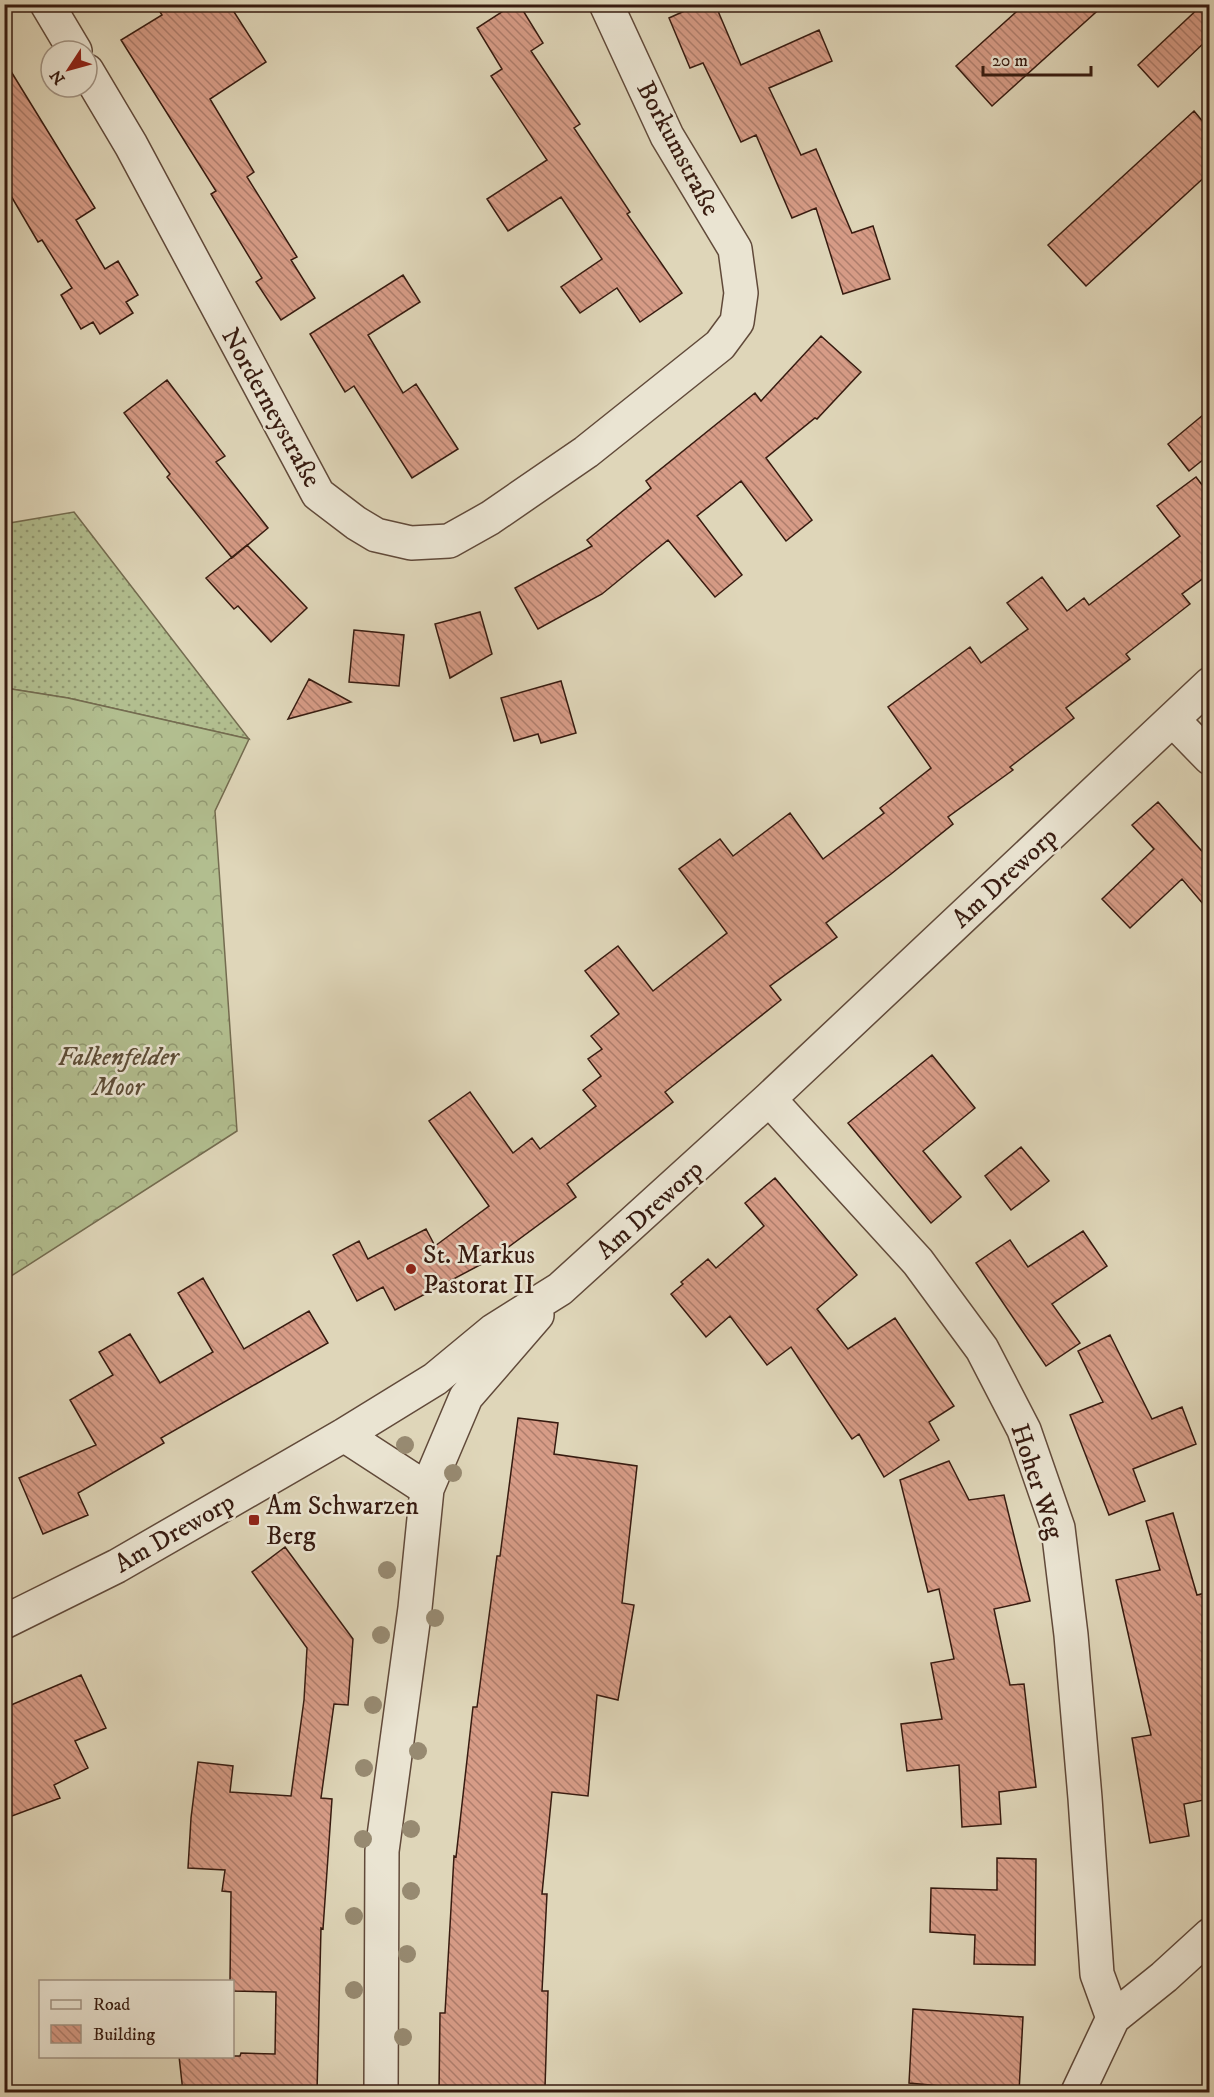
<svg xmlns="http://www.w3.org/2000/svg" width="1214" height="2097" font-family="'IM FELL DW Pica',serif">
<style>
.grass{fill:url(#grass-dots);stroke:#746c50;stroke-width:1.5}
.forest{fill:url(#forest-crowns);stroke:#746c50;stroke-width:1.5}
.building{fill:url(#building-back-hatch);stroke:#371b10;stroke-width:1.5}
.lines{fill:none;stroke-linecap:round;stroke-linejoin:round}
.street-casing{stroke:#614a3a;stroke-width:36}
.street{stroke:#eae4d2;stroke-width:33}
.tree{fill:#978a71}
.poi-dot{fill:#8f2418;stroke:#eae4d2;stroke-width:2}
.labels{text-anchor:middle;stroke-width:5;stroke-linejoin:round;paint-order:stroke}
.street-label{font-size:26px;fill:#371b10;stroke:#eae4d2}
.park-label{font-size:26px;font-style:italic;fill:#5c4c36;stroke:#eae4d2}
.poi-label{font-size:26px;fill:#371b10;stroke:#eae4d2;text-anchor:start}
</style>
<defs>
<pattern id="grass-dots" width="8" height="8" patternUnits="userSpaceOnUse" patternTransform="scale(1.5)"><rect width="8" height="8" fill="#b2be8f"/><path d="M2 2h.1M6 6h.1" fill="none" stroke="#929a73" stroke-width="1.8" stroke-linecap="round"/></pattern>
<pattern id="forest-crowns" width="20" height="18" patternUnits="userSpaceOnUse" patternTransform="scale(1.5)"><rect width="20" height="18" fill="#b2be8f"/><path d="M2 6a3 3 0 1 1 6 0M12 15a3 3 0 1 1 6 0" fill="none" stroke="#929a73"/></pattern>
<pattern id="building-back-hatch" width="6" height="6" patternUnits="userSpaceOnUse" patternTransform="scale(1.5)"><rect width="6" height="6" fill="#d79c87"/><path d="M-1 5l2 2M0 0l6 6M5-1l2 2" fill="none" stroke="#af7e6d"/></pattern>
</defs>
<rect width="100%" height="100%" fill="#dfd6b9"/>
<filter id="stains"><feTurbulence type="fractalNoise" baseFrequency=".00333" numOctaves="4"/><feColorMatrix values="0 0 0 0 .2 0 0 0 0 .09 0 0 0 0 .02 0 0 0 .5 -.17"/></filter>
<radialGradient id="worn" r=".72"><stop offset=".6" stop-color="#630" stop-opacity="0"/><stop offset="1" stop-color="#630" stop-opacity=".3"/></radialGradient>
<!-- grass -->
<path class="grass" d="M 74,512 L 249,739 L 68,698 L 5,688 L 4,524 Z"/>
<!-- forest -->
<path class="forest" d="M 5,688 L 68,698 L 249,739 L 215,811 L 237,1131 L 5,1280 Z"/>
<!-- building -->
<path class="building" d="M 155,4 L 229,4 L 266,62 L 210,99 L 254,172 L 247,177 L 297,257 L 291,260 L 315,298 L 281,320 L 256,282 L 262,278 L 211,194 L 216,191 L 121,40 L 162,15 Z
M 514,4 L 519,4 L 543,43 L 531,51 L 580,124 L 574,128 L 630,212 L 627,214 L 682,293 L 640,322 L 617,288 L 580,313 L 561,287 L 602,259 L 561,197 L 508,231 L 487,199 L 547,160 L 491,76 L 502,69 L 477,28 Z
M 700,4 L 715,4 L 741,65 L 819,30 L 832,61 L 769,88 L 801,155 L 816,149 L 852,233 L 873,226 L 890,279 L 843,294 L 816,208 L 792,218 L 756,135 L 741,142 L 703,63 L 690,68 L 669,18 Z
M 1025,4 L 1105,4 L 992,106 L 956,66 Z
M 1203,4 L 1209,4 L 1209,38 L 1158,87 L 1138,65 Z
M 4,60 L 95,208 L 76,220 L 105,269 L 118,261 L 138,295 L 126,302 L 133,313 L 100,334 L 93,322 L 81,329 L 61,295 L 72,288 L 42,240 L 38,242 L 4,184 Z
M 1194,111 L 1209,129 L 1209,173 L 1086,286 L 1048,245 Z
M 403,275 L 420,302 L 368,335 L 403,393 L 416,384 L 458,449 L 412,478 L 354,386 L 345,392 L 310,334 Z
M 821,336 L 861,372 L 817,419 L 815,418 L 766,458 L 812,520 L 786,541 L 741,481 L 697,516 L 742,575 L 715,597 L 668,540 L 602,594 L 538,629 L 515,588 L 592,546 L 587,540 L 651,488 L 646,481 L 755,393 L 761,401 Z
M 167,380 L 225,456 L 216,462 L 268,528 L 232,558 L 167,477 L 170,474 L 124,413 Z
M 1209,410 L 1209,455 L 1189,471 L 1168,444 Z
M 1196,477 L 1209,494 L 1209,574 L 1182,594 L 1190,604 L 1126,654 L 1130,659 L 1066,708 L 1074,718 L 1010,767 L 1013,770 L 948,817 L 953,824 L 891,874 L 826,923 L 837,937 L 770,986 L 781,1000 L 665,1092 L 673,1102 L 567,1184 L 576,1197 L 495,1257 L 395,1310 L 383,1287 L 357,1301 L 333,1255 L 359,1241 L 368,1259 L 426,1229 L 435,1246 L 489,1206 L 429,1121 L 470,1092 L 513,1153 L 532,1138 L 540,1149 L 596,1106 L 583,1090 L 601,1076 L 588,1059 L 602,1049 L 591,1036 L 619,1014 L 585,971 L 618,946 L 653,991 L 727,933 L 679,869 L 720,839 L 733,856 L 790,813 L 823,859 L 884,813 L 880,808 L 931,768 L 888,707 L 970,647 L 981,663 L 1028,629 L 1007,603 L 1042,577 L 1067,611 L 1084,598 L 1089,605 L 1180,536 L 1157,506 Z
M 247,545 L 307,608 L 271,642 L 238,606 L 234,609 L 206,578 Z
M 480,612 L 492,654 L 450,678 L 435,624 Z
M 354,630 L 404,635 L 399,686 L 349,682 Z
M 309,679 L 351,702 L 288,719 Z
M 561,681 L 576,733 L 541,743 L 538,734 L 514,741 L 501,698 Z
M 1158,802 L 1209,859 L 1209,911 L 1182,879 L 1130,928 L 1102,899 L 1154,849 L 1132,825 Z
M 932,1055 L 975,1108 L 923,1151 L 961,1197 L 931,1223 L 848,1123 Z
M 1021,1147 L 1049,1181 L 1011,1210 L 985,1176 Z
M 775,1178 L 857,1275 L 817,1309 L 848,1349 L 895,1318 L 954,1406 L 929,1422 L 939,1440 L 884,1477 L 859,1434 L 852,1439 L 791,1347 L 767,1365 L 730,1316 L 706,1337 L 671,1294 L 683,1284 L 681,1282 L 708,1259 L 716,1268 L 764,1226 L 745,1203 Z
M 1083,1231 L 1107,1266 L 1052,1304 L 1080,1343 L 1046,1366 L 976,1263 L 1010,1240 L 1028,1267 Z
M 203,1278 L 244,1349 L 309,1311 L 328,1343 L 161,1438 L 164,1443 L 78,1493 L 88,1515 L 43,1534 L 19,1478 L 96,1445 L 70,1400 L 113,1375 L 99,1352 L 130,1334 L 160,1383 L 213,1352 L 178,1293 Z
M 1110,1335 L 1152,1419 L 1182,1407 L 1196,1444 L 1133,1469 L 1145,1501 L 1109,1515 L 1070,1415 L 1103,1402 L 1078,1351 Z
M 518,1418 L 558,1423 L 554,1454 L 637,1466 L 622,1603 L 634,1605 L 618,1700 L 597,1695 L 588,1796 L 552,1792 L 542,1894 L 547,1894 L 542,1991 L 548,1991 L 545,2088 L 478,2086 L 478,2092 L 439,2092 L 440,2013 L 445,2013 L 454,1856 L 456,1857 L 473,1707 L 477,1707 L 497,1556 L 500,1556 Z
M 949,1461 L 969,1500 L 1004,1495 L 1030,1601 L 994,1609 L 1010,1685 L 1024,1684 L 1036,1787 L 999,1792 L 1001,1824 L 962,1827 L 959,1765 L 907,1771 L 901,1724 L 942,1719 L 931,1663 L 954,1659 L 939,1589 L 928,1592 L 900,1480 Z
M 1173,1513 L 1197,1595 L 1209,1592 L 1209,1799 L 1184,1804 L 1189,1836 L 1150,1843 L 1132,1738 L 1151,1735 L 1116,1580 L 1160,1570 L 1146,1521 Z
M 285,1547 L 353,1639 L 348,1705 L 334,1704 L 321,1798 L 332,1799 L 323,1929 L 321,1928 L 317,2092 L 183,2092 L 179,2056 L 240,2056 L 241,2053 L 275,2054 L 276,1992 L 232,1991 L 232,1982 L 230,1982 L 231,1892 L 222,1891 L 225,1870 L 188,1868 L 191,1818 L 198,1762 L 233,1766 L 230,1792 L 291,1796 L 304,1700 L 307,1648 L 252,1572 Z
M 81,1675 L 106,1728 L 75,1741 L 88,1768 L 54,1785 L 60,1798 L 4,1819 L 4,1708 Z
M 997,1858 L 1036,1859 L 1035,1965 L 974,1964 L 975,1935 L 930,1932 L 931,1888 L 997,1890 Z
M 913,2009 L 1023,2017 L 1019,2092 L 982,2092 L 982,2090 L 909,2083 Z"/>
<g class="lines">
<!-- street casing -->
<g class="street-casing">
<path id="street" d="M 47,4 L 75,51
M 87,71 L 131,145 L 318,494 L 356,523 L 376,535 L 411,543 L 449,541 L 490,518 L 586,452 L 720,345 L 737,322 L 741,293 L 735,249 L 667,136 L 606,4
M 1173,720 L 1210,758
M 769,1099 L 918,1262 L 982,1349 L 1024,1430 L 1058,1528 L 1071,1635 L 1085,1798 L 1097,1974 L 1113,2018
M 344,1435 L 427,1489
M 4,1622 L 117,1566 L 344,1435 L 435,1379 L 493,1331 L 560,1289 L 769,1099 L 1210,684
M 381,2092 L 382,1851 L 415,1608 L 427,1489 L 466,1397 L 537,1315
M 1078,2092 L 1113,2018 L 1164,1977 L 1210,1935"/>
</g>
<!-- street -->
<use href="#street" class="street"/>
</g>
<!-- trees -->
<g class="tree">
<circle cx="405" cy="1445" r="9"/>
<circle cx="453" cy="1473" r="9"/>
<circle cx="387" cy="1570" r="9"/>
<circle cx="435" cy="1618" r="9"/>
<circle cx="381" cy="1635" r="9"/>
<circle cx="373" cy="1705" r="9"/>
<circle cx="418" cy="1751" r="9"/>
<circle cx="364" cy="1768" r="9"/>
<circle cx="411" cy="1829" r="9"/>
<circle cx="363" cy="1839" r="9"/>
<circle cx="411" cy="1891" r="9"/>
<circle cx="354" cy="1916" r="9"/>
<circle cx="407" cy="1954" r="9"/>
<circle cx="354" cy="1990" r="9"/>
<circle cx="403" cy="2037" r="9"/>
</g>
<!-- markers -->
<g class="poi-dot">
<circle cx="411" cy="1269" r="6"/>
<rect x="248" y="1514" width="12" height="12" rx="3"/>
</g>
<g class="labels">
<!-- street labels -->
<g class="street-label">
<text transform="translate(679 148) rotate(62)" y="9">Borkumstraße</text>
<text transform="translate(272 407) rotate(61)" y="9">Norderneystraße</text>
<text transform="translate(1004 877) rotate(-43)" y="9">Am Dreworp</text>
<text transform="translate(649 1209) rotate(-42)" y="9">Am Dreworp</text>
<text transform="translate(1038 1481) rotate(72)" y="9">Hoher Weg</text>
<text transform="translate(174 1532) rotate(-30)" y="9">Am Dreworp</text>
</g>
<!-- park labels -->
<g class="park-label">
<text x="118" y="1065">Falkenfelder<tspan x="118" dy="30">Moor</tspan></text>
</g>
<!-- poi labels -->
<g class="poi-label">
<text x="423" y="1263">St. Markus<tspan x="423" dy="30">Pastorat II</tspan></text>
<text x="266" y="1514">Am Schwarzen<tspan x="266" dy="30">Berg</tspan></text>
</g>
</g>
<!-- margin -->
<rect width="1214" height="2097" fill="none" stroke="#dfd6b9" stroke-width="24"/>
<rect x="6" y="6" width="1202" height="2085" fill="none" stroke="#371b10" stroke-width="3"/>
<rect x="12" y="12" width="1190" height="2073" fill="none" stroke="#371b10" stroke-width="1.5"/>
<!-- legend -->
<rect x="39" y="1980" width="195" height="78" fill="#eae4d2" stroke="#a29484" stroke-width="1.5"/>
<rect x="51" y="2000" width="30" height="9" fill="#eae4d2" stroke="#a29484" stroke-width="1.5"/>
<text x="93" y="2010" font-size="18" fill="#371b10">Road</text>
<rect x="51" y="2025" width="30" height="18" fill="url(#building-back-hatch)" stroke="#a29484" stroke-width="1.5"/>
<text x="93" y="2040" font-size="18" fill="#371b10">Building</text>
<!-- north arrow -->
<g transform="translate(69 69) rotate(234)"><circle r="28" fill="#eae4d2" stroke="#a29484" stroke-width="1.5"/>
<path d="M0-4.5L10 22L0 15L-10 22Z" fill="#8f2418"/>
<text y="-9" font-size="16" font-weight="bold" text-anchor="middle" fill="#371b10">N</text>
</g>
<!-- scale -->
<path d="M983 66v9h108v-9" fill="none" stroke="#371b10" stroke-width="3"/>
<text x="992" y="66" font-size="18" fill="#371b10" stroke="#eae4d2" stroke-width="4.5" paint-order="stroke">20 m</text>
<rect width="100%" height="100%" filter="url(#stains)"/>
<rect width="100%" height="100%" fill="url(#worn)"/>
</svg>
